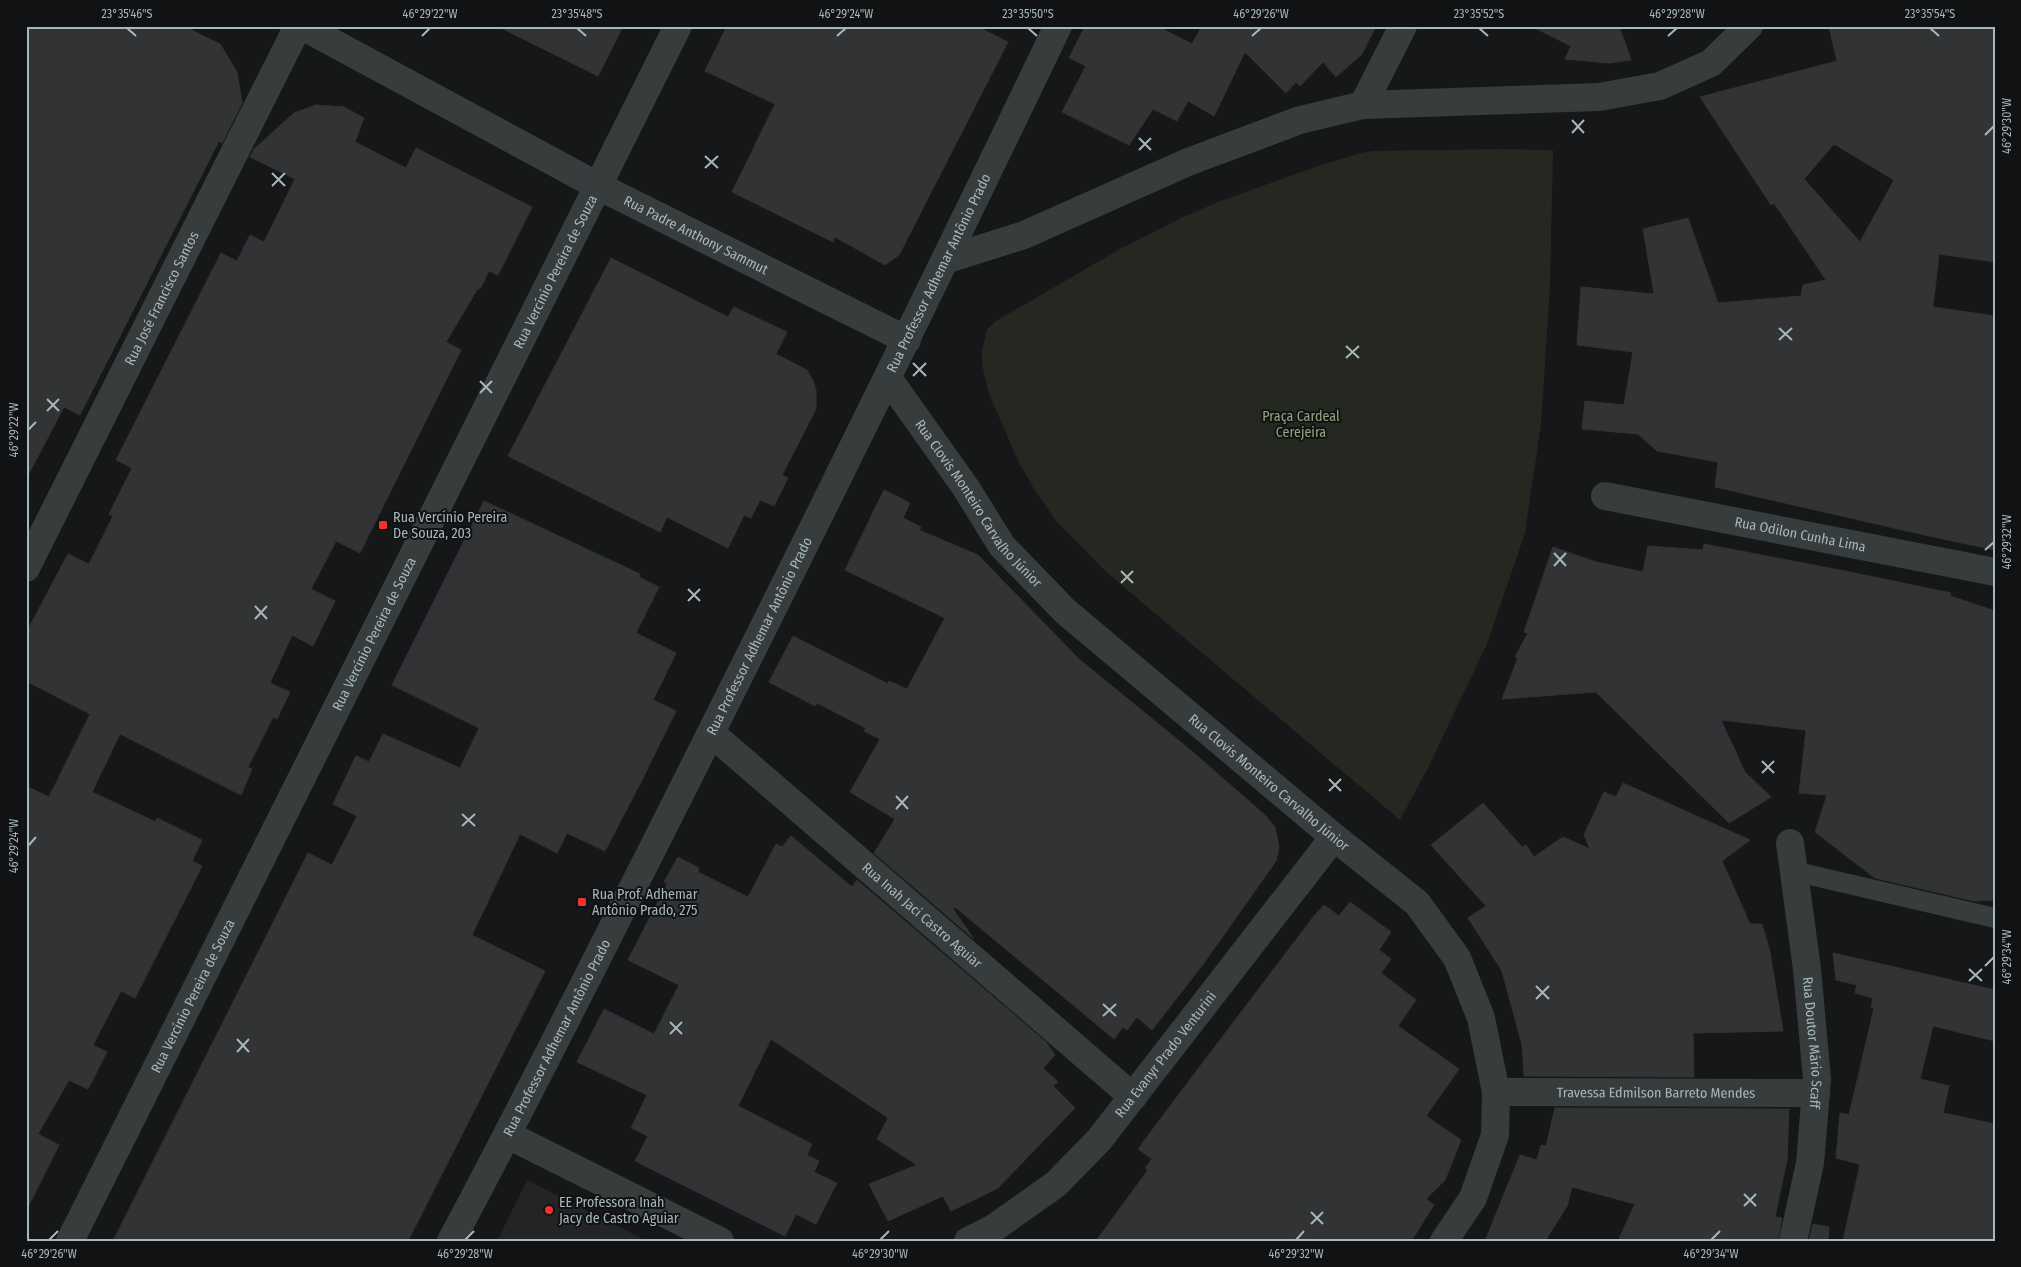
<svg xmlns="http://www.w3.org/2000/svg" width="2021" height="1267" font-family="'Fira Sans Condensed',sans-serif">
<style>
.built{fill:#222425}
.green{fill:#242820}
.building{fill:#313334;stroke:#303234;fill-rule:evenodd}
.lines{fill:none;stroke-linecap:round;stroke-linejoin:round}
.service{stroke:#373c3d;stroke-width:20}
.pedestrian{stroke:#373c3d;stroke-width:28}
.minor{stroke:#373c3d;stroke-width:28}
.ticks{fill:none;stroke:#a7b8b8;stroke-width:2}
.poi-dot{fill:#f53031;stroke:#111213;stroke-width:2}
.labels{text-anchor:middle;stroke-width:4;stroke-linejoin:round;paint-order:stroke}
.street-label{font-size:14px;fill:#a7b8b8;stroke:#111213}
.park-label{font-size:14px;fill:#95a37e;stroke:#111213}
.poi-label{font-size:14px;fill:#a7b8b8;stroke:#111213;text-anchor:start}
.neatline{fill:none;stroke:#a7b8b8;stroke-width:2}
.ticks-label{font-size:12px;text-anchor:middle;fill:#a7b8b8}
</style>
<rect width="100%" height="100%" fill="#161718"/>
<!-- built -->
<path class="built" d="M 527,1180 L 647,1241 L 497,1241 Z"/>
<!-- green -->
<path class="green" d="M 1502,149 L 1553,150 L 1550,286 L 1541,424 L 1525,533 L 1487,644 L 1428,768 L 1400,820 L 1105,571 L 1056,521 L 1033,487 L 1019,463 L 989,394 L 982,364 L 982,352 L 987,329 L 996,321 L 1120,249 L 1181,218 L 1218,202 L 1318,166 L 1361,153 L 1374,151 Z"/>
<!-- building -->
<path class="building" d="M 26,26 L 183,26 L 220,44 L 237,72 L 242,103 L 222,143 L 219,141 L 80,415 L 64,407 L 26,479 Z
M 497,26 L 623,26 L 598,76 Z
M 727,26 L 976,26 L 1008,42 L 899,255 L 885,265 L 835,237 L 833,242 L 732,192 L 775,104 L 705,71 Z
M 1085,26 L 1157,26 L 1192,44 L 1202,26 L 1376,26 L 1362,54 L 1336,77 L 1323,62 L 1300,86 L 1296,82 L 1286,93 L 1245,52 L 1214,116 L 1188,101 L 1177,121 L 1153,109 L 1129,145 L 1062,112 L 1086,66 L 1069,58 Z
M 1531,26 L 1619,26 L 1631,60 L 1609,63 L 1565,59 L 1571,46 Z
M 1829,26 L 1995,26 L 1995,262 L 1939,254 L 1933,307 L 1995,316 L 1995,550 L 1929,536 L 1715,487 L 1718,462 L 1657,451 L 1638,434 L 1582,429 L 1585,401 L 1624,405 L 1633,352 L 1577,345 L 1581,287 L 1654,294 L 1643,229 L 1688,218 L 1718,303 L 1801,296 L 1803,285 L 1826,280 L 1774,203 L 1771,205 L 1700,97 L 1837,61 ZM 1834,144 L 1894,180 L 1860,242 L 1804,179 Z
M 316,105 L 344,107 L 364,118 L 355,142 L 406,168 L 416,148 L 532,207 L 498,275 L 489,271 L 480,289 L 478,288 L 446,342 L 461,350 L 360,553 L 336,541 L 311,589 L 335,601 L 313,646 L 292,635 L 270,683 L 290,692 L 277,719 L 273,717 L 248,767 L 252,769 L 241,795 L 120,734 L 92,792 L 156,822 L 157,818 L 202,840 L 192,861 L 202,866 L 135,998 L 121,991 L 93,1045 L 107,1052 L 88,1089 L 69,1080 L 38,1134 L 59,1145 L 26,1211 L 26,786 L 49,797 L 90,714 L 26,681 L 26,633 L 68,554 L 89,564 L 113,516 L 109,514 L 132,468 L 116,460 L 221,253 L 237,261 L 250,235 L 264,242 L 295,179 L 250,157 L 254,149 L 294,113 Z
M 611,258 L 728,317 L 734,307 L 787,332 L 776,354 L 807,370 L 813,381 L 816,390 L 816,409 L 782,475 L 788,478 L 774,506 L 760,500 L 751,518 L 744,515 L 728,548 L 667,517 L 660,532 L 508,456 Z
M 884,490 L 910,503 L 903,518 L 921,527 L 919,530 L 978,555 L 1079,659 L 1194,753 L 1265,815 L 1275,827 L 1279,847 L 1276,861 L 1204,963 L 1152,1030 L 1137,1017 L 1127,1030 L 1123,1027 L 1114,1039 L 955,907 L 953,909 L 974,939 L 874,853 L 895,819 L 850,792 L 880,739 L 864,731 L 866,728 L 817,703 L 815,706 L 769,682 L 793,636 L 888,684 L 889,681 L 907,689 L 945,618 L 845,570 Z
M 484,501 L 640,574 L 639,577 L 659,587 L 636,633 L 676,653 L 653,700 L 676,711 L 641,782 L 605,851 L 567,833 L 557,853 L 520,834 L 472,935 L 545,971 L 408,1241 L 113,1241 L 308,853 L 332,865 L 357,816 L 333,804 L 356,756 L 369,762 L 383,734 L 460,768 L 479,728 L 392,685 Z
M 1704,544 L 1845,571 L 1951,593 L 1950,596 L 1995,611 L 1995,900 L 1974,901 L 1875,878 L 1815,832 L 1827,795 L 1799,793 L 1806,730 L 1721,720 L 1745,772 L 1771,797 L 1729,823 L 1596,692 L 1502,699 L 1518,658 L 1515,657 L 1528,633 L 1524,632 L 1553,547 L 1596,562 L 1643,572 L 1648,546 L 1703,550 Z
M 1623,783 L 1750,840 L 1722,861 L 1750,924 L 1762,924 L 1770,952 L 1783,1031 L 1693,1033 L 1694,1077 L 1524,1076 L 1522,1045 L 1502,971 L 1468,918 L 1486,906 L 1431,845 L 1483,803 L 1522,847 L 1526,845 L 1534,857 L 1563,837 L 1590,849 L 1584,835 L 1604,792 L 1616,797 Z
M 791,836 L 852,887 L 857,880 L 1046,1042 L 1055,1055 L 1043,1068 L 1058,1082 L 1053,1086 L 1075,1108 L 998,1188 L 951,1211 L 943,1196 L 888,1221 L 869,1184 L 917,1165 L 877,1139 L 888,1118 L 771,1039 L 738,1106 L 812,1144 L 807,1155 L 819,1161 L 814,1172 L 837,1183 L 816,1224 L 796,1214 L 785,1236 L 635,1161 L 648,1136 L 631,1128 L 647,1095 L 577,1062 L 604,1009 L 654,1034 L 679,985 L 628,960 L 667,884 L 664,882 L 678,857 L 699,868 L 698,872 L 748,897 L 776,844 L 782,847 Z
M 1350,902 L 1391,932 L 1379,950 L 1391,959 L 1381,973 L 1416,1000 L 1398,1026 L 1459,1069 L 1426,1116 L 1461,1140 L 1445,1180 L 1426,1199 L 1434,1205 L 1411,1241 L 1096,1241 L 1148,1170 L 1145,1168 L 1152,1159 L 1138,1149 L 1179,1094 L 1314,916 L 1324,905 L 1339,916 Z
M 1833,953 L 1995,990 L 1995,1041 L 1933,1026 L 1920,1079 L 1949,1086 L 1943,1113 L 1995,1124 L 1995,1241 L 1843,1241 L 1860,1164 L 1836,1158 L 1840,1113 L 1849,1115 L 1874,1008 L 1871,1007 L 1873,998 L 1855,993 L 1857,985 L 1836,980 Z
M 1555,1108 L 1789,1109 L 1787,1160 L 1775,1217 L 1782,1218 L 1778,1241 L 1618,1241 L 1635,1204 L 1572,1187 L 1567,1206 L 1545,1241 L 1485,1241 L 1520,1155 L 1537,1160 L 1541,1145 L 1546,1146 Z
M 1813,1224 L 1829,1227 L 1828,1241 L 1809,1241 Z"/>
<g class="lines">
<!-- service -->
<path class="service" d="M 1793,871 L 1995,918"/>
<!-- pedestrian -->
<path class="pedestrian" id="s1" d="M 1496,1092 L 1816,1093"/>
<!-- minor -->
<g class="minor">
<path id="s2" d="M 302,26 L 598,186 L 907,340"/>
<path d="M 1363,105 L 1403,26"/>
<path d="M 945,260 L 1024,235 L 1188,162 L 1300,120 L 1363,105 L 1599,97 L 1660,86 L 1711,63 L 1749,26"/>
<path id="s3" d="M 888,378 L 966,488 L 1002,546 L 1065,611 L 1334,837 L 1417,903 L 1457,958 L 1481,1018 L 1496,1092 L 1495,1135 L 1473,1198 L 1444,1241"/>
<path id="s4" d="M 1605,496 L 1995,572"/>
<path id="s5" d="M 26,568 L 298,26"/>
<path id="s6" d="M 711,733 L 1133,1097"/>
<path id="s7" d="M 1790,843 L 1807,969 L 1817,1079 L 1810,1163 L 1793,1241"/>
<path d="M 508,1135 L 720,1241"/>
<path id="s8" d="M 70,1241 L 678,26"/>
<path id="s9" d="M 451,1241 C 524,1105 593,966 663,828 C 797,562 929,295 1058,26"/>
<path id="s10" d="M 968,1241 L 994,1228 L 1056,1184 L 1099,1140 L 1334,837"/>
</g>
</g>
<!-- ticks -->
<path class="ticks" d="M 127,28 L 136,36M 577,28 L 586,36M 1028,28 L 1037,36M 1479,28 L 1488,36M 1930,28 L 1939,36M 422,36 L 430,28M 837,36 L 846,28M 1252,36 L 1261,28M 1668,36 L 1677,28M 1572,120 L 1584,133M 1572,133 L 1584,120M 1985,135 L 1994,126M 1139,138 L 1151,150M 1139,150 L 1151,138M 705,156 L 718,168M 705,168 L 718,156M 272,173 L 285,186M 272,186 L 285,173M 1779,328 L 1792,340M 1779,340 L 1792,328M 1346,346 L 1359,358M 1346,358 L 1359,346M 913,363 L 926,376M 913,376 L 926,363M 480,381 L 492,393M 480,393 L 492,381M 47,399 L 59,411M 47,411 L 59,399M 28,430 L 36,422M 1985,550 L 1994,542M 1554,553 L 1566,566M 1554,566 L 1566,553M 1121,571 L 1133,583M 1121,583 L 1133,571M 688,589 L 700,601M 688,601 L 700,589M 255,606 L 267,619M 255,619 L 267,606M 1762,761 L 1774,773M 1762,773 L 1774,761M 1329,779 L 1341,791M 1329,791 L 1341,779M 896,796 L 908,809M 896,809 L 908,796M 462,814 L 475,826M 462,826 L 475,814M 28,846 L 36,837M 1985,966 L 1994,957M 1969,969 L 1982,981M 1969,981 L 1982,969M 1536,986 L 1549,999M 1536,999 L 1549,986M 1103,1004 L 1116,1016M 1103,1016 L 1116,1004M 670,1022 L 682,1034M 670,1034 L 682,1022M 237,1039 L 249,1052M 237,1052 L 249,1039M 1744,1194 L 1756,1206M 1744,1206 L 1756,1194M 1311,1212 L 1323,1224M 1311,1224 L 1323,1212M 49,1240 L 58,1231M 465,1240 L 474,1231M 880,1240 L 889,1231M 1296,1240 L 1304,1231M 1711,1240 L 1720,1231"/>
<!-- markers -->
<g class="poi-dot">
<rect x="378" y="520" width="10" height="10" rx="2.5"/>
<rect x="577" y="897" width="10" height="10" rx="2.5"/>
<circle cx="549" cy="1210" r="5"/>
</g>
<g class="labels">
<!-- street labels -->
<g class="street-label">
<text dy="5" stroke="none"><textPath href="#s2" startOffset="446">Rua Padre Anthony Sammut</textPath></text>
<text dy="5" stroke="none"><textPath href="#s8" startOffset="1084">Rua Vercínio Pereira de Souza</textPath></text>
<text dy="5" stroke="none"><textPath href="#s9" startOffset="1084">Rua Professor Adhemar Antônio Prado</textPath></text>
<text dy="5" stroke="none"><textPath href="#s5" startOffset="302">Rua José Francisco Santos</textPath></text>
<text dy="5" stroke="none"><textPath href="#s3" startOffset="155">Rua Clovis Monteiro Carvalho Júnior</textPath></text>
<text dy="5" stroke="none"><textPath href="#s4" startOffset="199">Rua Odilon Cunha Lima</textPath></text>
<text dy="5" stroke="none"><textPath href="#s8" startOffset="679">Rua Vercínio Pereira de Souza</textPath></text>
<text dy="5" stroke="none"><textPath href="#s9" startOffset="679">Rua Professor Adhemar Antônio Prado</textPath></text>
<text dy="5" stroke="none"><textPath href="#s3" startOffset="560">Rua Clovis Monteiro Carvalho Júnior</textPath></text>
<text dy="5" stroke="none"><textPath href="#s6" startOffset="279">Rua Inah Jaci Castro Aguiar</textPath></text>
<text dy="5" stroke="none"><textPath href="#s8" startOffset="274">Rua Vercínio Pereira de Souza</textPath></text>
<text dy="5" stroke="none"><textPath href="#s9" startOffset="229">Rua Professor Adhemar Antônio Prado</textPath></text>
<text dy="5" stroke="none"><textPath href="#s7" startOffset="201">Rua Doutor Mário Scaff</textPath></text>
<text dy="5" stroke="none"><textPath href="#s10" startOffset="275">Rua Evanyr Prado Venturini</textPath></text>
<text dy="5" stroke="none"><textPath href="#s1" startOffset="160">Travessa Edmilson Barreto Mendes</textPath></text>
</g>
<!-- park labels -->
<g class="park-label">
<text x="1301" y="421">Praça Cardeal<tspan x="1301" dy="16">Cerejeira</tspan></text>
</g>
<!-- poi labels -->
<g class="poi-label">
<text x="393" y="522">Rua Vercínio Pereira<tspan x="393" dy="16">De Souza, 203</tspan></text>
<text x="592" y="899">Rua Prof. Adhemar<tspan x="592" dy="16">Antônio Prado, 275</tspan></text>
<text x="559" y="1207">EE Professora Inah<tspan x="559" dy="16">Jacy de Castro Aguiar</tspan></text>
</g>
</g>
<!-- border -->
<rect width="2021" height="1267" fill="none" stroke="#111213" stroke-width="55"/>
<rect x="28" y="28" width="1966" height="1212" class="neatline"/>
<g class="ticks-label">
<text x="127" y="18">23°35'46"S</text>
<text x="430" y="18">46°29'22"W</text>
<text x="577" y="18">23°35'48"S</text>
<text x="846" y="18">46°29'24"W</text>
<text x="1028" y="18">23°35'50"S</text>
<text x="1261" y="18">46°29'26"W</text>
<text x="1479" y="18">23°35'52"S</text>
<text x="1677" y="18">46°29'28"W</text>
<text x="1930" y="18">23°35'54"S</text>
<text transform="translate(2007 126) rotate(-90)" y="4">46°29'30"W</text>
<text transform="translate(14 430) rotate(-90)" y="4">46°29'22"W</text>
<text transform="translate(2007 542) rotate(-90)" y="4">46°29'32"W</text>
<text transform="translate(14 846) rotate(-90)" y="4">46°29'24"W</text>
<text transform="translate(2007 957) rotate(-90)" y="4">46°29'34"W</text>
<text x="49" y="1258">46°29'26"W</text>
<text x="465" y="1258">46°29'28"W</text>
<text x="880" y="1258">46°29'30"W</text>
<text x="1296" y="1258">46°29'32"W</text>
<text x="1711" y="1258">46°29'34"W</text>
</g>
</svg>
